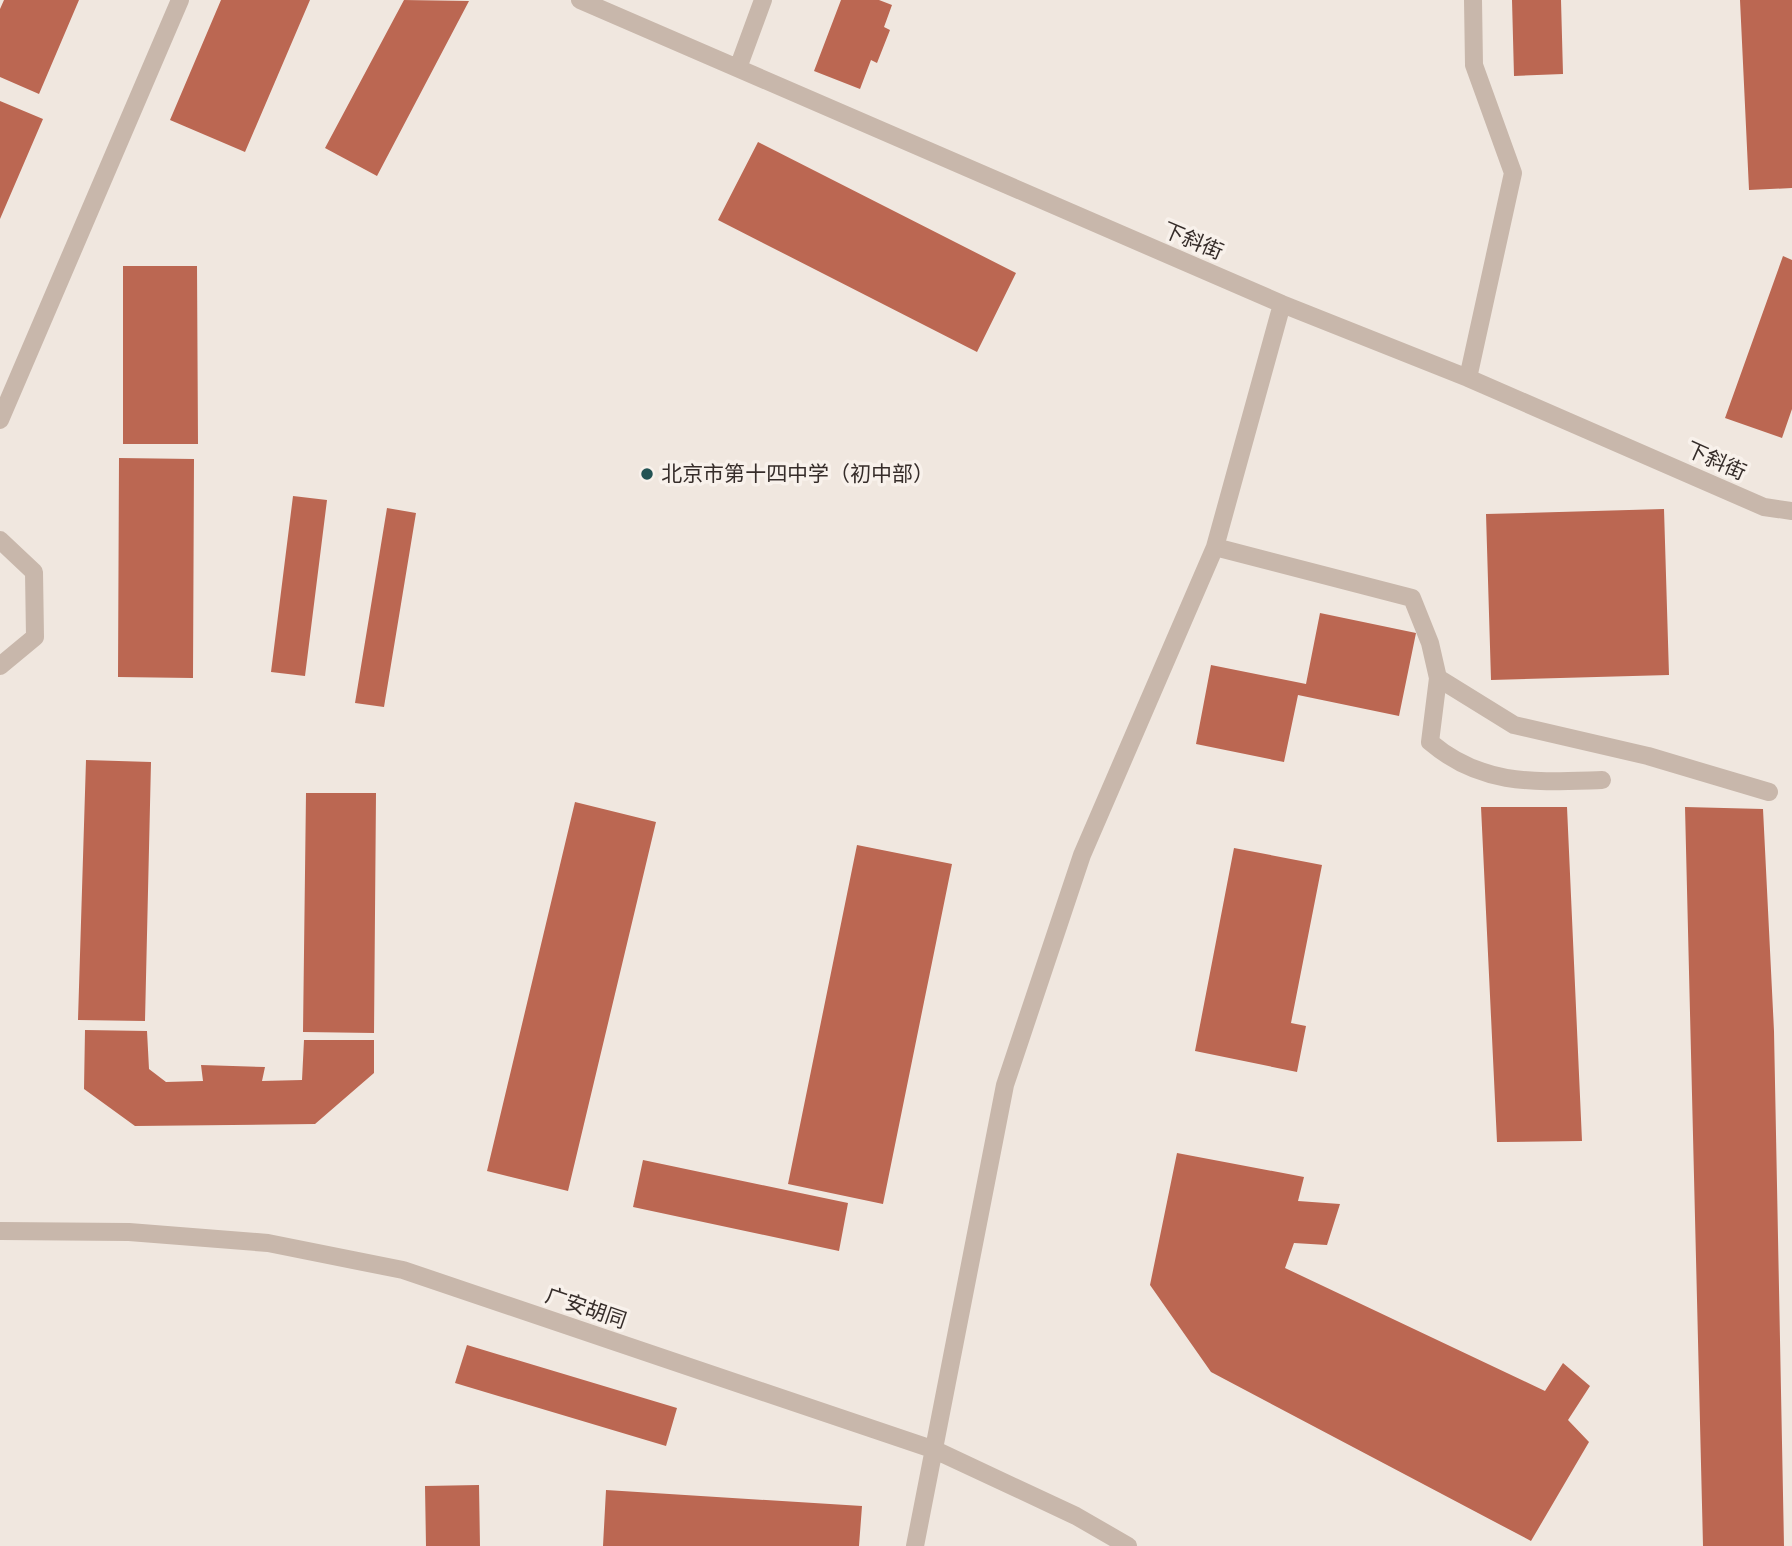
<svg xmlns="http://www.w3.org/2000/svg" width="1792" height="1546" font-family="Helvetica,'Noto Sans SC',sans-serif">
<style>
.building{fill:#bb6752}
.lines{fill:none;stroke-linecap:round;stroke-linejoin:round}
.minor{stroke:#c8b7ab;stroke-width:18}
.poi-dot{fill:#235354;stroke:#f8f1eb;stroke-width:2.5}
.labels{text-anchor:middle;stroke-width:7;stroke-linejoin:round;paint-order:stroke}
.street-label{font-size:21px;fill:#362d2a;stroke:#f8f1eb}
.poi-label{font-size:21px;fill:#362d2a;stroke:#f8f1eb;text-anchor:start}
</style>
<rect width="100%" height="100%" fill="#f0e7df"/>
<!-- building -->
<path class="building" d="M 4,0 L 79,0 L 39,94 L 0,77 L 0,9 Z
M 221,0 L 310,0 L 245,152 L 170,120 Z
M 404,0 L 469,1 L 377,176 L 325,148 Z
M 841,0 L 879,0 L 892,5 L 884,27 L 890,30 L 877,63 L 871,60 L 860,89 L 814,71 Z
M 1512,0 L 1561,0 L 1563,74 L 1514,76 Z
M 1740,0 L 1792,0 L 1792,188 L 1749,190 Z
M 0,101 L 43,119 L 0,219 Z
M 758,142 L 1016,273 L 977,352 L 718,220 Z
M 1783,256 L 1792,260 L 1792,409 L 1782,438 L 1725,418 Z
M 123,266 L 197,266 L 198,444 L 123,444 Z
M 119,458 L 194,459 L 193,678 L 118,677 Z
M 293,496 L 327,500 L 305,676 L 271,672 Z
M 387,508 L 416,513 L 384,707 L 355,703 Z
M 1664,509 L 1669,675 L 1491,680 L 1486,514 Z
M 1320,613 L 1416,633 L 1399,716 L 1298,695 L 1284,762 L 1196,744 L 1211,665 L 1306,684 Z
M 86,760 L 151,762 L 145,1021 L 78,1020 Z
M 306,793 L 376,793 L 374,1033 L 303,1032 Z
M 575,802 L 656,822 L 568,1191 L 487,1171 Z
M 1481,807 L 1567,807 L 1582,1141 L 1497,1142 Z
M 1685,807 L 1763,809 L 1774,1031 L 1784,1546 L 1703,1546 Z
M 857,845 L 952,864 L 883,1204 L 788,1184 Z
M 1234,848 L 1322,865 L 1291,1023 L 1306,1026 L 1297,1072 L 1195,1051 Z
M 85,1030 L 147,1031 L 149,1069 L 166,1082 L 203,1081 L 201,1065 L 265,1067 L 262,1081 L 302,1080 L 304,1040 L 374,1040 L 374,1073 L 315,1124 L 135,1126 L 84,1089 Z
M 1177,1153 L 1304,1177 L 1298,1201 L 1340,1204 L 1327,1245 L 1294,1243 L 1285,1268 L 1545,1391 L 1563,1363 L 1590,1386 L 1568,1420 L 1589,1442 L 1531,1541 L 1211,1372 L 1150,1285 Z
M 643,1160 L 848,1203 L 839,1251 L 633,1207 Z
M 467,1345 L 677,1408 L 666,1446 L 455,1383 Z
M 479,1485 L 480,1546 L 426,1546 L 425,1486 Z
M 606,1490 L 862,1506 L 859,1546 L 603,1546 Z"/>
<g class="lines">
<!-- minor -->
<path class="minor" d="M 580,0 L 1282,304 L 1468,378 L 1764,507 L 1792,511
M 738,68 L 763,0
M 1468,378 L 1513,173 L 1474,65 L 1473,0
M 0,420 L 180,0
M 0,540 L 34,572 L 35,637 L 0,666
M 1215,547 L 1412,598 L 1430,643 L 1438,678 L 1430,742 C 1483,787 1537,782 1602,780
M 1438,678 L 1514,725 L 1648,756 L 1769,792
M 0,1231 L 129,1232 L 268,1243 L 403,1270 L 935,1450 L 1076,1516 L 1128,1546
M 915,1546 L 1005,1085 L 1082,855 L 1215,547 L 1282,304"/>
</g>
<!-- markers -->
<circle class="poi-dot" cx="647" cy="474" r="7"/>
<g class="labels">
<!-- street labels -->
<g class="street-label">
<text transform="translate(1193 241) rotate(23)" y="7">下斜街</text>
<text transform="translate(1716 461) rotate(24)" y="7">下斜街</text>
<text transform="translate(586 1308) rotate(19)" y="7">广安胡同</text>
</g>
<!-- poi labels -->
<g class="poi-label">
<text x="661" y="481">北京市第十四中学（初中部）</text>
</g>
</g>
</svg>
